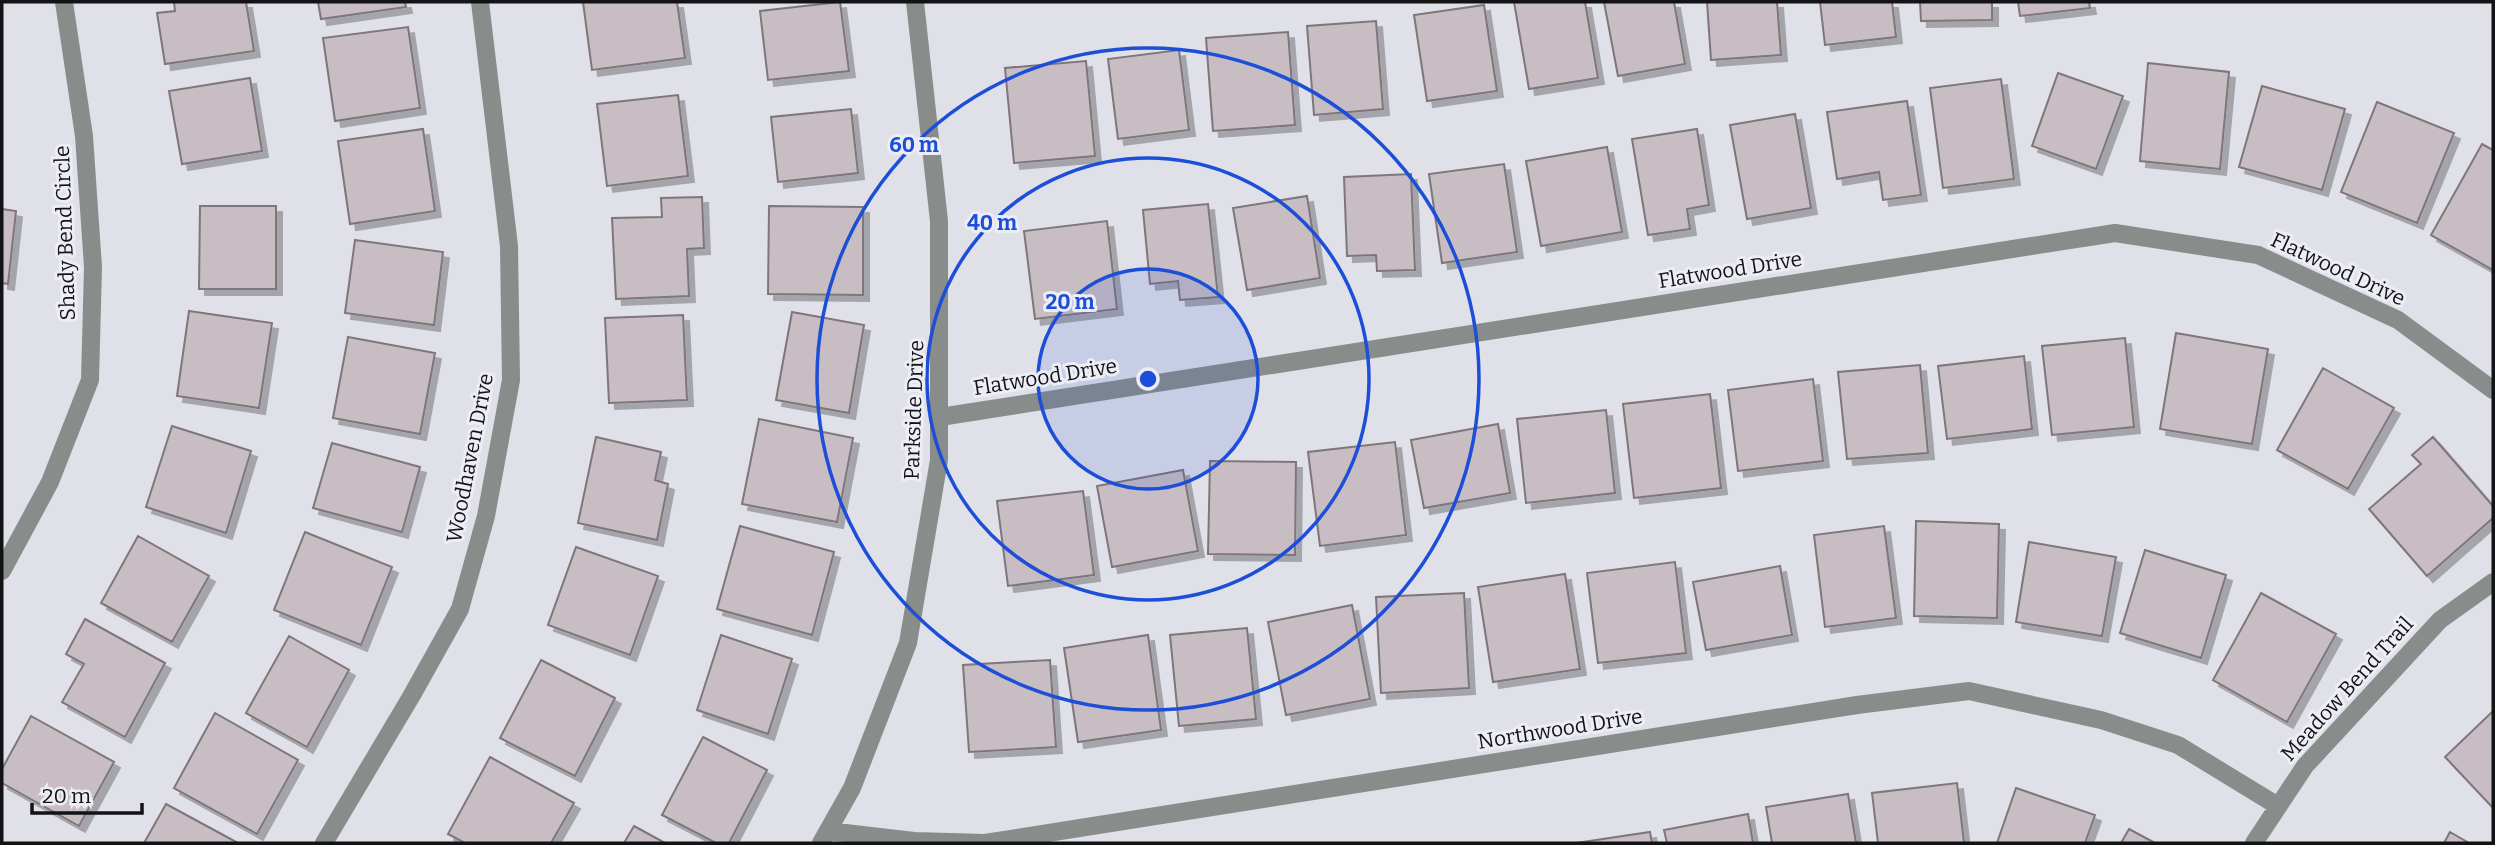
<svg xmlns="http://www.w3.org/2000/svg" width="2495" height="845" font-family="Bitter,serif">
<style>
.building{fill:#c7bdc2;stroke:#7f767b;stroke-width:2;filter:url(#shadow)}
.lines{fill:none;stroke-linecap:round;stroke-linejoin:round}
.minor{stroke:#888c8a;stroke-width:18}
.ring{fill:none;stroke:#1d4ed8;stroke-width:3.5}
.labels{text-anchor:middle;stroke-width:6;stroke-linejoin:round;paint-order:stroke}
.street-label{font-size:21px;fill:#131316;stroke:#ededf6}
.centre{fill:#1d4ed8;stroke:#ededf6;stroke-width:3.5}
.ring-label{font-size:21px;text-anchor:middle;font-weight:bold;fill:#1d4ed8;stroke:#ededf6;stroke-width:6;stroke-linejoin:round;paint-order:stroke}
</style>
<defs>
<filter id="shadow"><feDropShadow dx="6" dy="6" stdDeviation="0" flood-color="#0004"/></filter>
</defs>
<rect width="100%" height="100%" fill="#e0e0e9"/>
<!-- building -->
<path class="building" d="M 174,2 L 246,2 L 254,51 L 165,64 L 157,13 L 175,11 Z
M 318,2 L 405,2 L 406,7 L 321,19 Z
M 583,2 L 677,2 L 685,58 L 592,70 Z
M 840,2 L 849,71 L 768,80 L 760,11 Z
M 1514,2 L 1585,2 L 1598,78 L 1529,89 Z
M 1604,2 L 1674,2 L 1685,64 L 1618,76 Z
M 1707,2 L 1777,2 L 1781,55 L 1711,60 Z
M 1820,2 L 1892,2 L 1896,37 L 1825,45 Z
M 1920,2 L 1992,2 L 1992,20 L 1921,21 Z
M 2018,2 L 2089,2 L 2090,8 L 2020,16 Z
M 1484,5 L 1497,91 L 1427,101 L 1414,15 Z
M 1376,21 L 1383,109 L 1314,115 L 1307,26 Z
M 408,27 L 420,108 L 335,121 L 323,38 Z
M 1288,32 L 1295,125 L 1213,131 L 1206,38 Z
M 1179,50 L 1189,130 L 1118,139 L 1108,59 Z
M 1086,61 L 1095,156 L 1014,163 L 1005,68 Z
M 2148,63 L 2229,72 L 2220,169 L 2140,161 Z
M 2058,73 L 2123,96 L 2096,169 L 2032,146 Z
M 250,78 L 262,151 L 182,164 L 169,91 Z
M 2001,79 L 2014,179 L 1943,188 L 1930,88 Z
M 2262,86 L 2345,109 L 2322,190 L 2239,167 Z
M 678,95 L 688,176 L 607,186 L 597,104 Z
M 1907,101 L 1921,195 L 1883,200 L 1879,172 L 1837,179 L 1827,112 Z
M 2377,102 L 2454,133 L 2417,223 L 2341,192 Z
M 851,109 L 858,173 L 778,182 L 771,117 Z
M 1795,114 L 1811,208 L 1747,219 L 1730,125 Z
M 423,129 L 435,211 L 350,224 L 338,141 Z
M 1697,129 L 1709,205 L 1687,209 L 1690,229 L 1648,235 L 1632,139 Z
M 2482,144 L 2493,150 L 2493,270 L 2431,235 Z
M 1607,147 L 1622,232 L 1541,246 L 1526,161 Z
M 1504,164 L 1517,252 L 1442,263 L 1429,174 Z
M 1411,174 L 1415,270 L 1377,271 L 1376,255 L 1347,256 L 1344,177 Z
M 1307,196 L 1320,278 L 1247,290 L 1233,208 Z
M 702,197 L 704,248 L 687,249 L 689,296 L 616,299 L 612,218 L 662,217 L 661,198 Z
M 1208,204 L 1218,297 L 1180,300 L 1178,281 L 1150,284 L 1143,210 Z
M 200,206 L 276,206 L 276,289 L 199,289 Z
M 769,206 L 863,207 L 863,295 L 768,294 Z
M 2,209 L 16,211 L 8,284 L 2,283 Z
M 1107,221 L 1117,309 L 1035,319 L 1024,231 Z
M 355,240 L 443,252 L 434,325 L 345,313 Z
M 189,311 L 272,323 L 259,408 L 177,396 Z
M 792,312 L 864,325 L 849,413 L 776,400 Z
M 683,315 L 687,400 L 609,403 L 605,318 Z
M 2176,333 L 2268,349 L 2252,444 L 2160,429 Z
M 348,337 L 435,353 L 420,434 L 333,418 Z
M 2125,338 L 2134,427 L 2052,435 L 2042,346 Z
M 2024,356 L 2032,429 L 1947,439 L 1938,366 Z
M 1920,365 L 1928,453 L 1847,459 L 1838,372 Z
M 2323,368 L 2394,408 L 2348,489 L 2277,450 Z
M 1813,379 L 1823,461 L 1738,471 L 1728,390 Z
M 1710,394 L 1721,488 L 1634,498 L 1623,404 Z
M 1606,410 L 1615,493 L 1526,503 L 1517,419 Z
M 759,419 L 853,438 L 837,522 L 742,504 Z
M 1498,424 L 1510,493 L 1424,508 L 1411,440 Z
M 172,426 L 251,451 L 226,533 L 146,507 Z
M 596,437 L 661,452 L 655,480 L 668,484 L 657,540 L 578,523 Z
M 2433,437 L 2493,506 L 2493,518 L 2427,576 L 2369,509 L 2421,464 L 2412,455 Z
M 1395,442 L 1406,535 L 1320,546 L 1308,452 Z
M 332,443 L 420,467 L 402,532 L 313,508 Z
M 1210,461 L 1296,462 L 1295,555 L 1208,554 Z
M 1183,470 L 1198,551 L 1112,567 L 1097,486 Z
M 1083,491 L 1094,575 L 1008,586 L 997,501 Z
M 1916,521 L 1999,524 L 1997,618 L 1914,616 Z
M 740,526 L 834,552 L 812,635 L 717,609 Z
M 1884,526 L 1896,618 L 1825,627 L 1814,535 Z
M 305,532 L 392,567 L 361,645 L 274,610 Z
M 138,536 L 209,576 L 172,642 L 101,603 Z
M 2029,542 L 2116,557 L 2102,636 L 2016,622 Z
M 576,547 L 658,576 L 630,655 L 548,625 Z
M 2145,550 L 2226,575 L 2201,658 L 2120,633 Z
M 1675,562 L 1686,653 L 1598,663 L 1587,573 Z
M 1780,566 L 1792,635 L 1706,650 L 1693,582 Z
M 1565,574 L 1580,669 L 1493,682 L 1478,587 Z
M 1464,593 L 1469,688 L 1381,693 L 1376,597 Z
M 2261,593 L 2336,634 L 2287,722 L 2213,680 Z
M 1352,605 L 1370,699 L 1286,715 L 1268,622 Z
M 85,619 L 165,663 L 125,737 L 62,702 L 84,664 L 66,654 Z
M 1247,628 L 1256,719 L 1179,726 L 1170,635 Z
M 721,635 L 792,659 L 768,734 L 697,710 Z
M 1148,635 L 1161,730 L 1078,742 L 1064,648 Z
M 289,636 L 349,670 L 307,747 L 246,713 Z
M 541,660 L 615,698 L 575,776 L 500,738 Z
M 1050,660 L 1056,747 L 969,752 L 963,665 Z
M 2493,711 L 2493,808 L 2445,757 Z
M 215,713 L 298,760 L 257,834 L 174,788 Z
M 31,716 L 114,762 L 79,826 L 2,783 L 2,769 Z
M 703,737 L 767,770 L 729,843 L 716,843 L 662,815 Z
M 490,757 L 574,803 L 551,843 L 465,843 L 448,834 Z
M 1957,783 L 1964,843 L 1878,843 L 1872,793 Z
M 2016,788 L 2095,815 L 2085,843 L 1997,843 Z
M 1848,794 L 1856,843 L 1772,843 L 1766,807 Z
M 166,804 L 238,843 L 144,843 Z
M 1748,814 L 1753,843 L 1667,843 L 1664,830 Z
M 634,826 L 665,843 L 624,843 Z
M 2129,829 L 2155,843 L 2121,843 Z
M 1650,832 L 1652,843 L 1576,843 Z
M 2450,832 L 2469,843 L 2444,843 Z"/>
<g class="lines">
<!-- minor -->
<path class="minor" d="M 940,417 L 2115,233 L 2258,255 L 2398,320 L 2493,390
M 2,571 L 50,482 L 90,380 L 93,267 L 84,136 L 64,2
M 828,831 L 914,841 L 985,843 L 1857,705 L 1969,691 L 2101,720 L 2178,745 L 2278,806
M 324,843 L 412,695 L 460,609 L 486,516 L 511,380 L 509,246 L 480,2
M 821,843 L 852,788 L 908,643 L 939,460 L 939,221 L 915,2
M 2254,843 L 2305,766 L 2440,620 L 2493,582"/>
</g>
<!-- distance rings -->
<circle cx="1148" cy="379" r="110" fill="#1d4ed8" fill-opacity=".12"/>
<g class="ring">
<circle cx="1148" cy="379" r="110"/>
<circle cx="1148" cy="379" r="221"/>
<circle cx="1148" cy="379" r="331"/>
</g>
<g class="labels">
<!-- street labels -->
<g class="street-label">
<text transform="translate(65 233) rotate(-92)" y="7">Shady Bend Circle</text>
<text transform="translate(2338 269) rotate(25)" y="7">Flatwood Drive</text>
<text transform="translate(1730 270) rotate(-9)" y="7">Flatwood Drive</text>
<text transform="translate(1045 377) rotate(-9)" y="7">Flatwood Drive</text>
<text transform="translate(914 410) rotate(-88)" y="7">Parkside Drive</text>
<text transform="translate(470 458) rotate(-79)" y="7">Woodhaven Drive</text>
<text transform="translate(2347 689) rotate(-48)" y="7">Meadow Bend Trail</text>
<text transform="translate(1560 729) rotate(-9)" y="7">Northwood Drive</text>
</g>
</g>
<circle cx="1148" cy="379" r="10" class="centre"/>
<g class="ring-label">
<text x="914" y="152">60 m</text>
<text x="992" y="230">40 m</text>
<text x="1070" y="309">20 m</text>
</g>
<!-- border -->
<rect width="2495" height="845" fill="none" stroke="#131316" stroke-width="7"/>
<!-- scale -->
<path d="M32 803v10h110v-10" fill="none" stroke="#131316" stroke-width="3.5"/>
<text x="42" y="803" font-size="21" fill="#131316" stroke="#ededf6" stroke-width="5" paint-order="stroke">20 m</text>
</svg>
